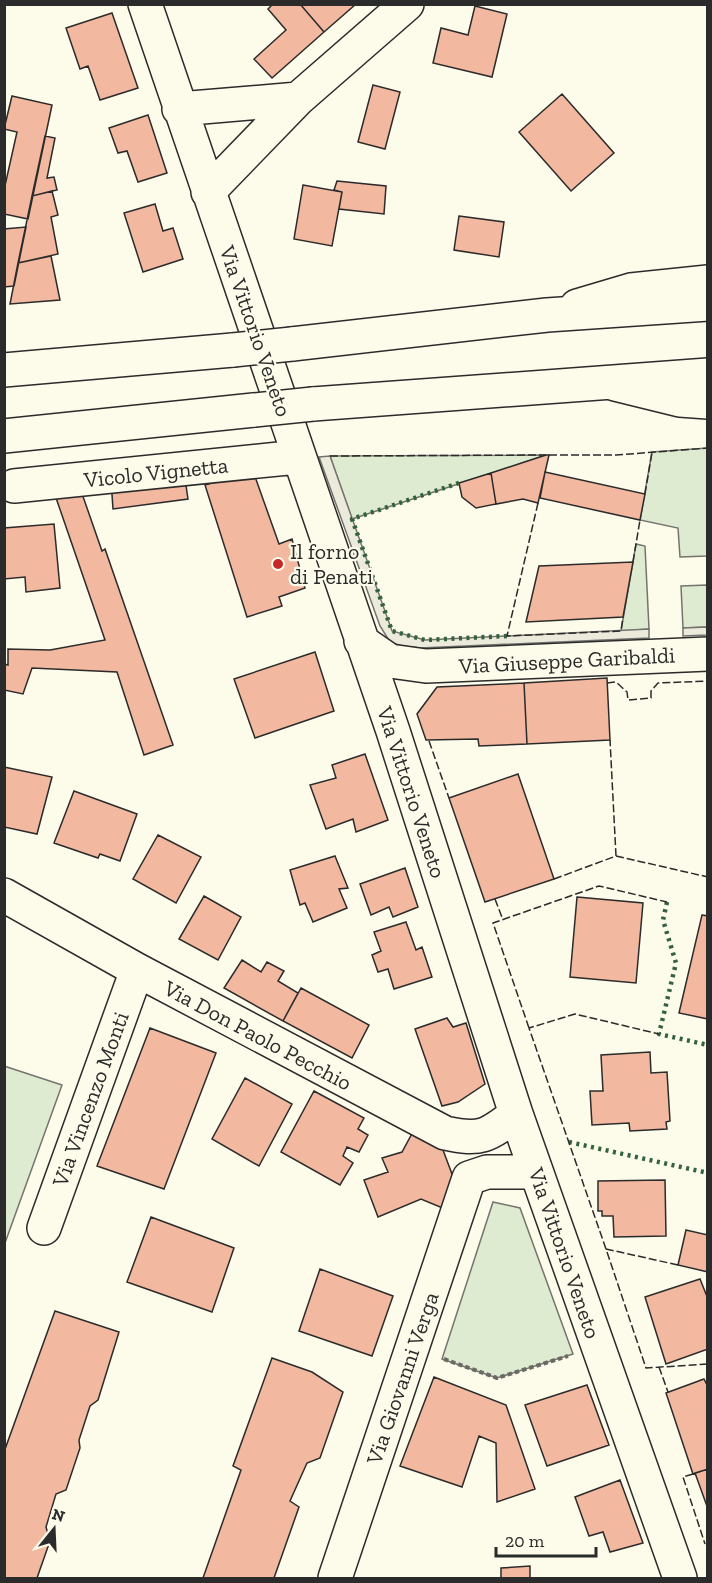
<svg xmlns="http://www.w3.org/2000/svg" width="712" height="1583" font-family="'Zilla Slab',serif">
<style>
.green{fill:#deebd1;stroke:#74746e;stroke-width:1.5}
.parking{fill:#eceadb;stroke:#74746e;stroke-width:1.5}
.building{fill:#f2b8a0;stroke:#2b2b2b;stroke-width:1.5}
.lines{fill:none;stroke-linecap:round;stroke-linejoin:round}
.minor-casing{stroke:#2b2b2b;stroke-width:36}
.highway-casing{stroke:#2b2b2b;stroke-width:36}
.path{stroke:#6a6964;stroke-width:4;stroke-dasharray:4.5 3;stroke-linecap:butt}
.minor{stroke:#fdfbea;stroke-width:33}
.highway{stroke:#fdfbea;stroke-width:33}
.highway-bridge-casing{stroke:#2b2b2b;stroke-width:36;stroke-linecap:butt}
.highway-bridge{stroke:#fdfbea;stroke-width:33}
.hedge{stroke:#34623c;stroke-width:4.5;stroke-dasharray:3 4.5;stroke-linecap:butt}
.fence{stroke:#2b2b2b;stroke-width:1.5;stroke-dasharray:8 3;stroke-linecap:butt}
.poi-dot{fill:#c62828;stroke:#fdfbea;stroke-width:2}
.labels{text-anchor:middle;stroke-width:4.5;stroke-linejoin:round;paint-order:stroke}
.street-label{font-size:22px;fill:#2b2b2b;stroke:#fdfbea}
.poi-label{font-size:22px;fill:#2b2b2b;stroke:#fdfbea;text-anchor:start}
</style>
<rect width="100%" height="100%" fill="#fdfbea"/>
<!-- green -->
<path class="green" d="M 707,448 L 707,556 L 680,557 L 678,528 L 640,520 L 652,452 Z
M 546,455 L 352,519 L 330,456 Z
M 636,544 L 645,546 L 649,629 L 621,631 Z
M 707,585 L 707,627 L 683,628 L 681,586 Z
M 4,1066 L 62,1085 L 5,1243 L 4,1243 Z
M 493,1202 L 520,1208 L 573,1354 L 497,1378 L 442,1359 Z"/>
<!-- parking -->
<path class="parking" d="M 330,456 L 392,631 L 425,640 L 649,629 L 649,638 L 420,648 L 402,646 L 390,642 L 380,626 L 319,457 Z
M 707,627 L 707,635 L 683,636 L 683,628 Z"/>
<!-- building -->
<path class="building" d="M 273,4 L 300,4 L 324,32 L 272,78 L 254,59 L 286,30 L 268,9 Z
M 300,4 L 356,4 L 324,32 Z
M 475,6 L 507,14 L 492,77 L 433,63 L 441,28 L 468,35 Z
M 112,13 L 138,88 L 100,100 L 88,66 L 80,69 L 66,28 Z
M 373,85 L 400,92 L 385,149 L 358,142 Z
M 562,94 L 614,153 L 571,191 L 519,132 Z
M 12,96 L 52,105 L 28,219 L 4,214 L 4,190 L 17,132 L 4,129 Z
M 148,115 L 167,173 L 138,182 L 127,151 L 118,153 L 109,128 Z
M 45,136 L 55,138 L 47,178 L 54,177 L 57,190 L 32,196 Z
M 337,181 L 386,186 L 384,214 L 339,209 L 342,192 L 334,190 Z
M 303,185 L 342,192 L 332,246 L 294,239 Z
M 52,191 L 58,215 L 51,217 L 58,254 L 18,263 L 32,196 Z
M 155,204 L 163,231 L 173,228 L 183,259 L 143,272 L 124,213 Z
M 459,216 L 504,222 L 499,257 L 454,250 Z
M 26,227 L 14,286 L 4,287 L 4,229 Z
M 51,256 L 60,300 L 10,304 L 18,263 Z
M 546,455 L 549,455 L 538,503 L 523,499 L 496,504 L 491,473 Z
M 253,471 L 279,544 L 292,539 L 305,588 L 279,597 L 282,606 L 247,617 L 205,485 Z
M 184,472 L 188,499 L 113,509 L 111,480 Z
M 545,472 L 645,494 L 640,520 L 540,498 Z
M 491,473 L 496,504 L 476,508 L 462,497 L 459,483 Z
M 79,485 L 102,551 L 105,549 L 173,745 L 144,755 L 117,672 L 32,668 L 23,694 L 4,690 L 4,664 L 8,665 L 8,649 L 50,650 L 105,640 L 54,492 Z
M 54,524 L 60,588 L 26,592 L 25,577 L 4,579 L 4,528 Z
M 633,562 L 623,617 L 526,622 L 539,566 Z
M 315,652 L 334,711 L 255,738 L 234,679 Z
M 607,678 L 610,740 L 527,744 L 524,683 Z
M 524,683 L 527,744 L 479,746 L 478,739 L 426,740 L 417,714 L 437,687 Z
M 365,754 L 388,820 L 356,832 L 353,819 L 326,829 L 310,785 L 336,778 L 332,765 Z
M 4,767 L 52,777 L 37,834 L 4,827 Z
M 518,774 L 554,879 L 485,902 L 449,798 Z
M 74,791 L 137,814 L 120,861 L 100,854 L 98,858 L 54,843 Z
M 158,835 L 201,857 L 176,903 L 133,879 Z
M 335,856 L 348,888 L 339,889 L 347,908 L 313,922 L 305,903 L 300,905 L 290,870 Z
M 405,868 L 418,907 L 393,917 L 389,907 L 371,915 L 360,884 Z
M 204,896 L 241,917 L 218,960 L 179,939 Z
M 577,897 L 643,903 L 636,983 L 570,977 Z
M 702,915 L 708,916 L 708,1019 L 679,1013 Z
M 406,922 L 416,950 L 422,947 L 432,977 L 394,989 L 388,969 L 378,972 L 372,955 L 381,951 L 374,932 Z
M 242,960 L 261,972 L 267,962 L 284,971 L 278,981 L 298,993 L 283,1021 L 224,988 Z
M 301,988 L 369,1025 L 352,1058 L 283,1021 Z
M 447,1018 L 453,1027 L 466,1023 L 485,1084 L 458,1102 L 442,1106 L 415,1029 Z
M 150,1028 L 216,1053 L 164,1189 L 97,1166 Z
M 650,1052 L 651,1073 L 667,1072 L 670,1121 L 666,1122 L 667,1129 L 630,1131 L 629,1123 L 592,1125 L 590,1091 L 603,1091 L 601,1055 Z
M 245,1078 L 292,1104 L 259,1166 L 212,1139 Z
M 314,1091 L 364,1118 L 358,1129 L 368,1135 L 359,1152 L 347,1147 L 343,1156 L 353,1163 L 340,1185 L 281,1152 Z
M 415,1128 L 440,1142 L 455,1182 L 445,1209 L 421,1199 L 378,1217 L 364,1180 L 388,1172 L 382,1158 L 402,1152 Z
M 665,1180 L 666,1236 L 614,1237 L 613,1216 L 602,1216 L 602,1211 L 598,1211 L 598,1181 Z
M 151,1217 L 234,1248 L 212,1312 L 127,1282 Z
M 686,1230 L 708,1235 L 708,1272 L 678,1265 Z
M 320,1269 L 393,1296 L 372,1356 L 299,1331 Z
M 700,1279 L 708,1299 L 708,1349 L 666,1364 L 645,1297 Z
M 55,1311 L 119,1332 L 98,1400 L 90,1406 L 79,1440 L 80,1448 L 66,1490 L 56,1494 L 46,1527 L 50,1541 L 37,1578 L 4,1578 L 4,1452 Z
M 272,1358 L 312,1372 L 343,1392 L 320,1458 L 307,1463 L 290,1501 L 299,1507 L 274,1578 L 203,1578 L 241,1470 L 233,1466 Z
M 434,1377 L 506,1405 L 535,1489 L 497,1502 L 496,1443 L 479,1436 L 462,1487 L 400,1466 Z
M 704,1379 L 708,1387 L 708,1469 L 693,1474 L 666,1393 Z
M 587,1385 L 609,1445 L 547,1466 L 525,1405 Z
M 708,1469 L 708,1509 L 695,1473 Z
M 620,1480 L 643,1543 L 610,1552 L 603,1532 L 589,1536 L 575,1497 Z
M 530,1566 L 530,1578 L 501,1578 L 501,1568 Z"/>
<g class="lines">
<!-- minor casing -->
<g class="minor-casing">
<path id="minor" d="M 145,4 L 393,731 L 516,1114 L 680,1578
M 179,109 L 298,99
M 208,192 L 298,99 L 407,4
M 577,306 L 631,290 L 708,282
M 615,384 L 680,400 L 708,402
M 14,486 L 298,457
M 361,641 L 390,661 L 426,666 L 708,654
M 4,895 L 137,970 L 445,1133 C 481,1141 488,1136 516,1114
M 44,1228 L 137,970
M 335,1578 L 469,1178 L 487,1172 L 536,1172"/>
</g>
<!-- highway casing -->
<g class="highway-casing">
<path id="highway" d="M 292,344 L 547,315 L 708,304
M 4,370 L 233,350
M 313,404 L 708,375
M 4,436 L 254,410"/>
</g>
<!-- path -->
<path class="path" d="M 444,1359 L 497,1378 L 568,1356"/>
<!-- minor -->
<use href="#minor" class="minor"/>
<!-- highway -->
<use href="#highway" class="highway"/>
<!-- highway-bridge casing -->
<g class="highway-bridge-casing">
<path id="highway-bridge" d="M 233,350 L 292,344
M 254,410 L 313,404"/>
</g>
<!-- highway-bridge -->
<use href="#highway-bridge" class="highway-bridge"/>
<!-- hedge -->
<path class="hedge" d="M 459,483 L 352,519 L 392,631 L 425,640 L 507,636
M 667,902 L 663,920 L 676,963 L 659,1034 L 708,1045
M 569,1142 L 708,1173"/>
<!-- fence -->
<path class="fence" d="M 549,455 L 616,455 L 708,448
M 330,456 L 546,455
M 645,494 L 652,452
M 538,503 L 507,636 L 621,631 L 623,617
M 633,562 L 640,520
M 607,683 L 616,682 L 627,692 L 628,700 L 651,698 L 651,691 L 658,683 L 708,681
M 429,741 L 449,798
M 616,856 L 708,877
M 554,879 L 616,856 L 610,740
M 495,899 L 503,920
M 529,1028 L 493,923 L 599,886 L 667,902
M 606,1249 L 529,1028 L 575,1014 L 659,1034
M 678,1265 L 606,1249 L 646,1368 L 708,1364
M 659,1367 L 668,1392
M 693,1474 L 683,1477 L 705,1544"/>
</g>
<!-- markers -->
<circle class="poi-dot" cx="278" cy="564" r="6"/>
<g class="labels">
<!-- street labels -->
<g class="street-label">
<text transform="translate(256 331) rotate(71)" y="8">Via Vittorio Veneto</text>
<text transform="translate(156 472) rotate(-6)" y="8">Vicolo Vignetta</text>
<text transform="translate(567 660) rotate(-3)" y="8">Via Giuseppe Garibaldi</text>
<text transform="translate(412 792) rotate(72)" y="8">Via Vittorio Veneto</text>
<text transform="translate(258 1035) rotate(28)" y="8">Via Don Paolo Pecchio</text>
<text transform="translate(90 1099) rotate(-70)" y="8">Via Vincenzo Monti</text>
<text transform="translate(565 1253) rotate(71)" y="8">Via Vittorio Veneto</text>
<text transform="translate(402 1378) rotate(-71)" y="8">Via Giovanni Verga</text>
</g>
<!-- poi labels -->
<g class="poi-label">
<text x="290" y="559">Il forno<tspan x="290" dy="25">di Penati</tspan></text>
</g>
</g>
<!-- border -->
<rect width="712" height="1583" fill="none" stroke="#2b2b2b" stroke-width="12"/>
<!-- north arrow -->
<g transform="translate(54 1529) rotate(18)" stroke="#fdfbea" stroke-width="4.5" paint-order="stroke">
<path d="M0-4.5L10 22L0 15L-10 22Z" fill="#2b2b2b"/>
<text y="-9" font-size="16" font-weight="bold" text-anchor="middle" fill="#2b2b2b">N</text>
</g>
<!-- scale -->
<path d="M496 1547v9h100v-9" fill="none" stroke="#2b2b2b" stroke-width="3"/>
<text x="505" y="1547" font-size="18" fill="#2b2b2b" stroke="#fdfbea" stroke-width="4.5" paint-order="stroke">20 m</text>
</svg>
